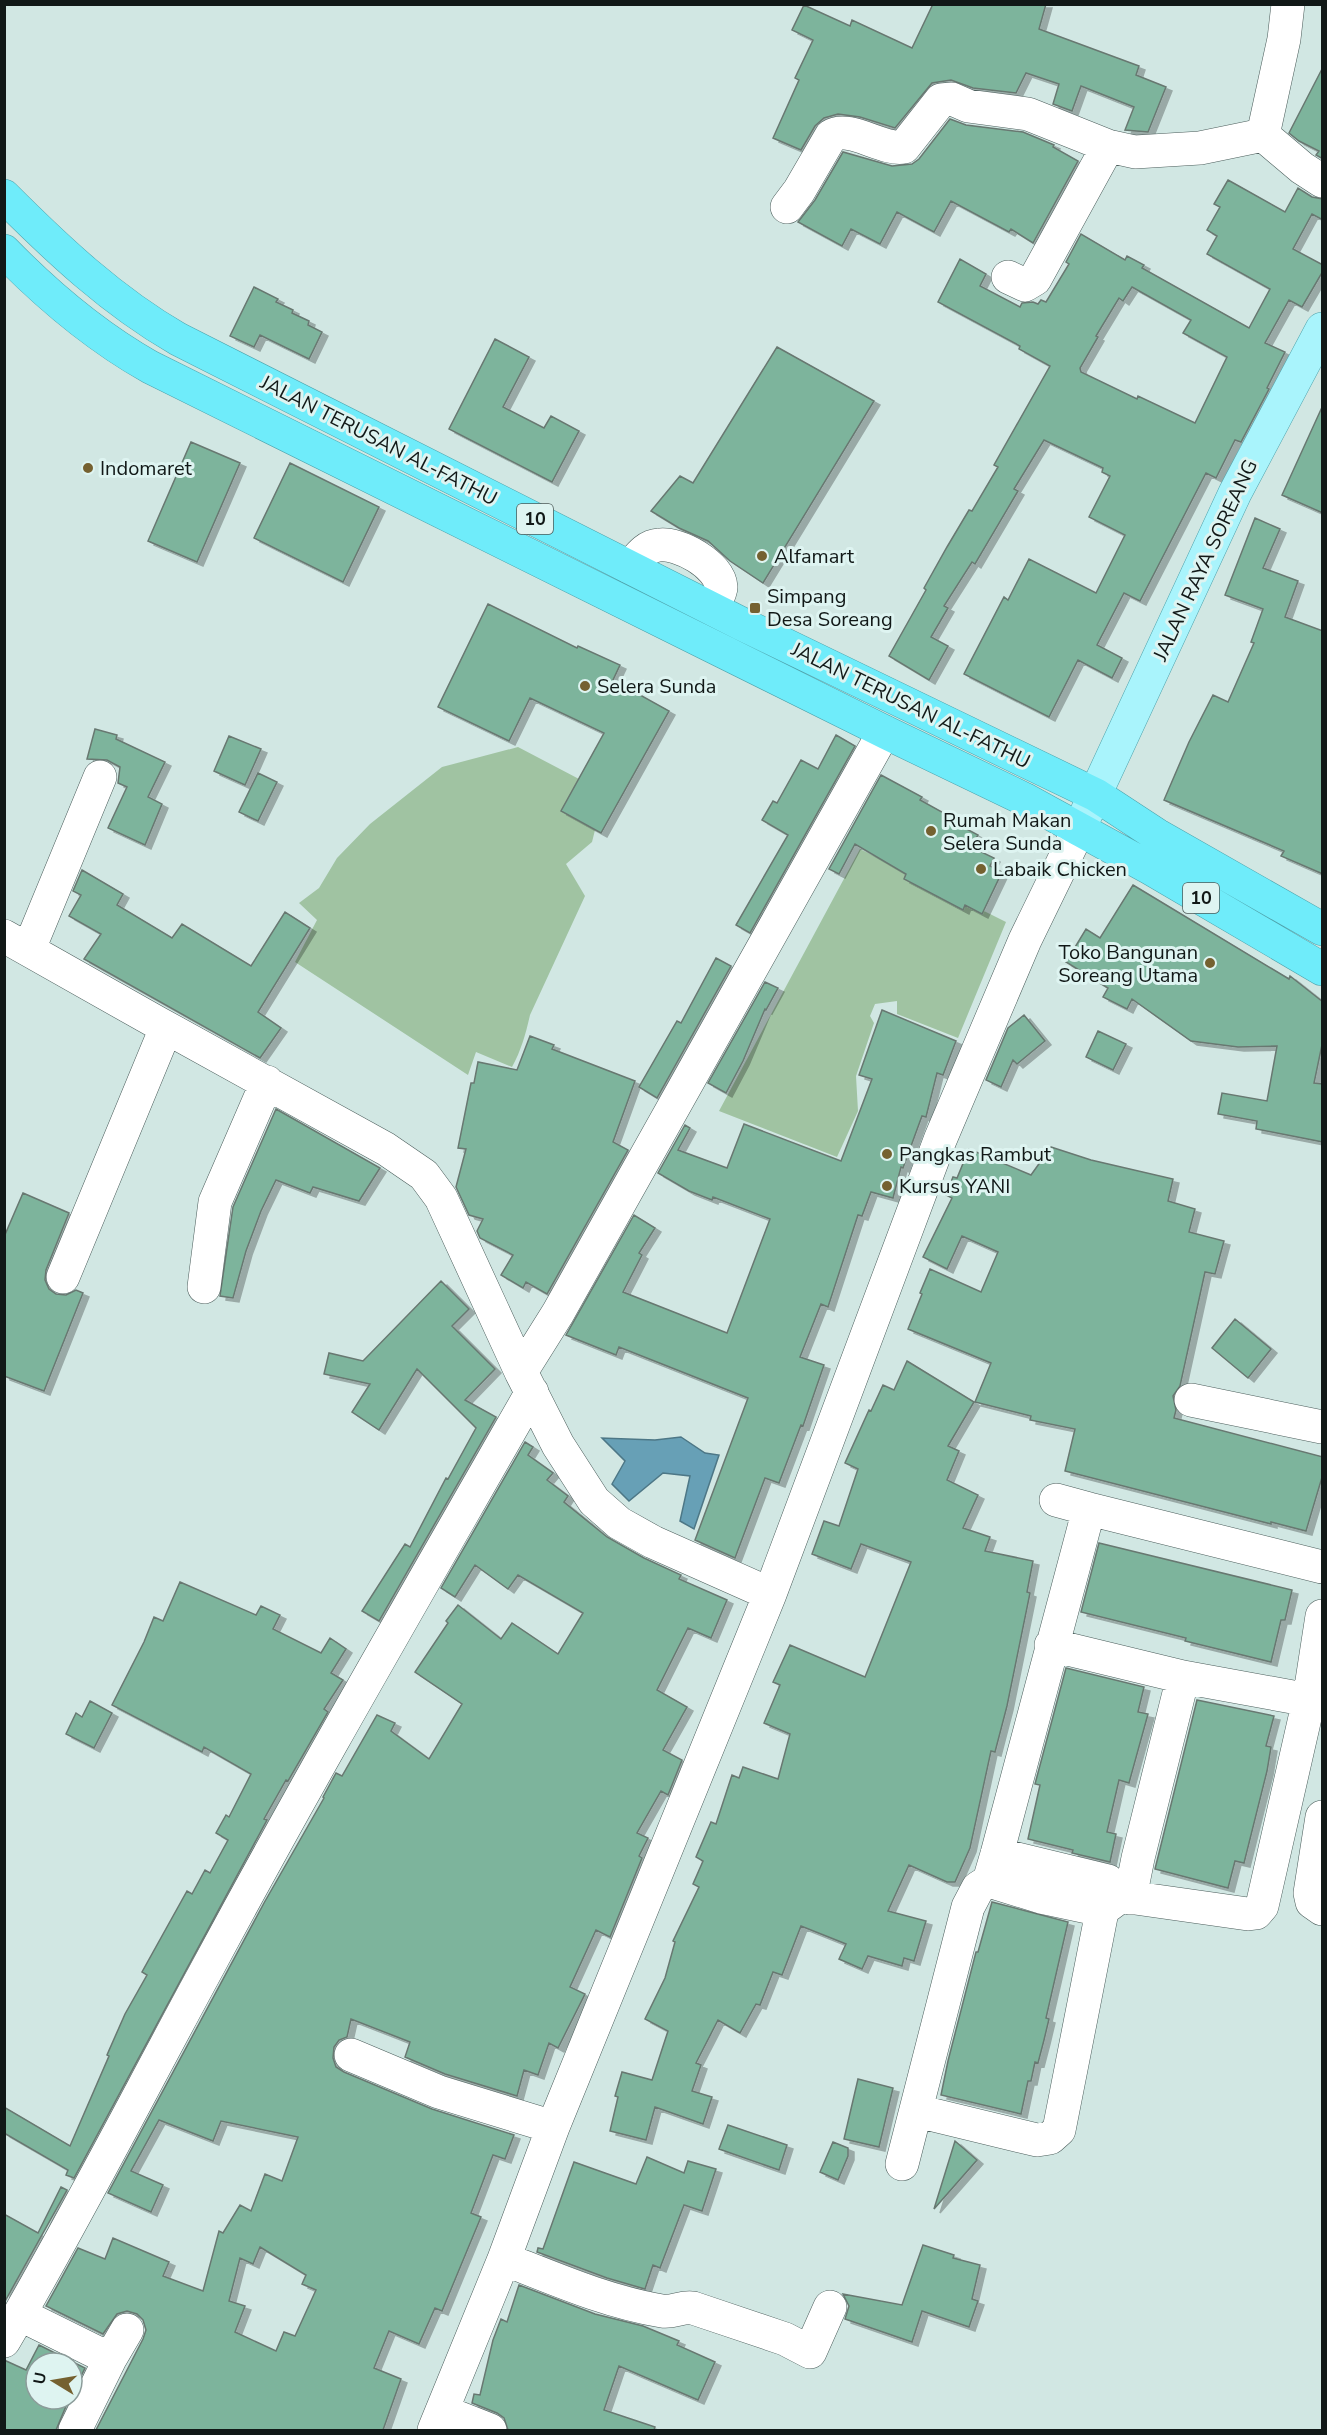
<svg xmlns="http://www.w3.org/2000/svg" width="1327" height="2435" font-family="'Nunito Sans',sans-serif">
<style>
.green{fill:#a0c3a2}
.water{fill:#67a0b6;stroke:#4d7786;stroke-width:1.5}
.building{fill:#7db49c;stroke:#687871;stroke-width:1.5;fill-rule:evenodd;filter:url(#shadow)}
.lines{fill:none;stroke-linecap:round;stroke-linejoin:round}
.minor-casing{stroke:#4c5e5c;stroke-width:34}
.major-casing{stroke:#4ea2ab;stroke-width:34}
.highway-casing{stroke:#4ea2ab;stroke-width:34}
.minor{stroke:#fff;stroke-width:33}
.major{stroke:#a9f4fc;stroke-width:33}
.highway{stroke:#6fecfa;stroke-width:33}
.poi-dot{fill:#756130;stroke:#def4f1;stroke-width:2}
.labels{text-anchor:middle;stroke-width:6;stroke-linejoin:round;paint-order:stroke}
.shield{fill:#def4f1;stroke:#4e5a58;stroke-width:1.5}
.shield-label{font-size:18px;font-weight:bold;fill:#111817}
.street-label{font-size:20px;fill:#111817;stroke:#def4f1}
.poi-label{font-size:20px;fill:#111817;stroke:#def4f1;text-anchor:start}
</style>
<defs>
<filter id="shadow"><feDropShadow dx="6" dy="4" stdDeviation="0" flood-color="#0004"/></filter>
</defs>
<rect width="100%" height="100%" fill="#d1e7e3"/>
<!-- green -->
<path class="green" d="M 518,747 L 579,779 L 561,811 L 595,830 L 592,842 L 566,864 L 585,896 L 530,1015 C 526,1033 521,1051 512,1067 L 476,1052 L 468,1075 L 295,962 L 317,920 L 299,903 L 319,888 L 337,858 L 370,824 L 442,767 Z
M 860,849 L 1006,922 L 958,1038 L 897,1014 L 897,1001 L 875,1004 L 870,1016 L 874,1023 L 856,1076 L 858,1111 L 837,1157 L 719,1111 Z"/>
<!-- water -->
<path class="water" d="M 681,1437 L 705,1453 L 719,1455 L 694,1529 L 680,1521 L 690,1476 L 663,1473 L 629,1501 L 612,1484 L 625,1461 L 602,1438 L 655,1440 Z"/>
<!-- building -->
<path class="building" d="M 933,4 L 1046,4 L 1039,29 L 1139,66 L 1136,75 L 1166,87 L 1148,132 L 1125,130 L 1134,107 L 1081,86 L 1072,111 L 1053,104 L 1059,84 L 1026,73 L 1016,93 L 973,88 L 951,80 L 932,83 L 895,128 L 860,117 L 838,114 L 824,118 L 815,126 L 801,150 L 773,138 L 799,80 L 795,78 L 813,40 L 792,30 L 804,5 L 850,26 L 852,20 L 912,48 Z
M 1323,67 L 1323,159 L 1316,155 L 1319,151 L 1299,141 L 1289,133 Z
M 950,119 L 966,125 L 1023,132 L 1054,145 L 1053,147 L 1078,161 L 1033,243 L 1011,229 L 1009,232 L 951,201 L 934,232 L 897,212 L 880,244 L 851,229 L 842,246 L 798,222 L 815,200 L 843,152 L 892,166 L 912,164 L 919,159 Z
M 1228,180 L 1285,212 L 1298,188 L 1312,197 L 1323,199 L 1323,220 L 1312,214 L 1293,249 L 1323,265 L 1323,271 L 1302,307 L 1289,300 L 1265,343 L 1285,352 L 1267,388 L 1269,389 L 1241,442 L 1235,440 L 1216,478 L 1206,473 L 1140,601 L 1124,593 L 1097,645 L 1122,658 L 1112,678 L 1078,660 L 1049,717 L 964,674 L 1004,597 L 1008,600 L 1029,559 L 1096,593 L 1125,535 L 1089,517 L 1110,476 L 1102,472 L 1103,468 L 1044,440 L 1014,489 L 1018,491 L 975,564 L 972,562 L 944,606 L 948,608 L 931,637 L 948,646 L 929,680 L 889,656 L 926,590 L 924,588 L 947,547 L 969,510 L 972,511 L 998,467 L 994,465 L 1050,366 L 1019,349 L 1020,346 L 938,302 L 960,259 L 986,274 L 980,286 L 1020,307 L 1022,303 L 1033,302 L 1038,304 L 1041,300 L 1046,302 L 1069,264 L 1066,262 L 1081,234 L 1125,260 L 1127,256 L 1144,265 L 1142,268 L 1249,328 L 1270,289 L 1207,254 L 1217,236 L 1207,230 L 1220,207 L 1214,204 ZM 1132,287 L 1191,320 L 1183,333 L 1227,357 L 1195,423 L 1138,396 L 1137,399 L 1081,372 L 1080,368 L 1098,337 L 1096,336 L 1119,298 L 1123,301 Z
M 254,287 L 278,299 L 276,302 L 293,310 L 292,313 L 309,321 L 308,325 L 322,332 L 309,359 L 260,335 L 254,347 L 230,336 Z
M 495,339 L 529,357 L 503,407 L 544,428 L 551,416 L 579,431 L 552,482 L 449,429 Z
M 777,347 L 874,401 L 763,583 L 730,561 L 708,541 L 679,528 L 651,511 L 680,476 L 693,483 Z
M 1323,405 L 1323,513 L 1282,495 Z
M 191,442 L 240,463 L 197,562 L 148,541 Z
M 290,463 L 379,507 L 343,582 L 254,538 Z
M 1255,518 L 1280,529 L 1263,568 L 1298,581 L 1285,617 L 1323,631 L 1323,874 L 1281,856 L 1284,851 L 1164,800 L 1189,742 L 1213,695 L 1228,702 L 1254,643 L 1251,642 L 1263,609 L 1225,595 Z
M 488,604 L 577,648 L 578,646 L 620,665 L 613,680 L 669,711 L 601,833 L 561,811 L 604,733 L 530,698 L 509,741 L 438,707 Z
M 95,729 L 117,735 L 116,739 L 165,762 L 148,797 L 162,804 L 145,845 L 108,828 L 127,787 L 118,783 L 120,767 L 107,760 L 87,759 Z
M 836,735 L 855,746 L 750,933 L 736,925 L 788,835 L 762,820 L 773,801 L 777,803 L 801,760 L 818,769 Z
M 229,736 L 261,749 L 245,785 L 214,771 Z
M 258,773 L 277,782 L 258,821 L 239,812 Z
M 881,775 L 922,797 L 920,800 L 960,822 L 959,825 L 978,835 L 971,847 L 994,858 L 990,866 L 1002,872 L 982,914 L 965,905 L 963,910 L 904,879 L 906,874 L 855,844 L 839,874 L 829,869 Z
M 82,870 L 123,894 L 117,905 L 172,938 L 182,924 L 251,966 L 285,912 L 310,928 L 258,1012 L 281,1028 L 260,1058 L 84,959 L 101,934 L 69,916 L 81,895 L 73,891 Z
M 1133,885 L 1289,979 L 1290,976 L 1323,1002 L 1323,1040 L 1314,1083 L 1323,1084 L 1323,1142 L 1256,1129 L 1257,1121 L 1218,1114 L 1222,1093 L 1267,1101 L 1277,1046 L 1238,1047 L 1191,1041 L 1132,999 L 1127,1009 L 1103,997 L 1108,988 L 1066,962 L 1086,929 L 1100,938 Z
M 716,958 L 731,966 L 657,1098 L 639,1087 L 677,1021 L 681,1023 Z
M 765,982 L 778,988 L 766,1010 L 765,1009 L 743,1061 L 726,1093 L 708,1083 Z
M 882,1010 L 956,1041 L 943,1075 L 937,1073 L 926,1117 L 922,1116 L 903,1168 L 901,1167 L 893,1198 L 871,1192 L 862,1216 L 858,1215 L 828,1307 L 821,1304 L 800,1357 L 824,1365 L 803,1426 L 801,1425 L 779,1483 L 765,1478 L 735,1558 L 695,1540 L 748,1398 L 619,1347 L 616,1355 L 566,1335 L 634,1215 L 655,1228 L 639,1253 L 642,1255 L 623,1292 L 727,1333 L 770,1219 L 713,1197 L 712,1200 L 689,1191 L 658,1173 L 685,1125 L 690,1128 L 678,1150 L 727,1168 L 744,1124 L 841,1161 L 872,1079 L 859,1075 Z
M 1024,1015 L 1045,1041 L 1017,1064 L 1013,1060 L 1001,1087 L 986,1080 L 1008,1028 Z
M 1098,1031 L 1126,1044 L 1113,1070 L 1086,1057 Z
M 530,1036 L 554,1045 L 552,1049 L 635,1081 L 613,1142 L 628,1150 L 547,1294 L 526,1282 L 523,1288 L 501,1275 L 513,1255 L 480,1238 L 477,1231 L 483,1219 L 469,1215 L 456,1187 L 466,1149 L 458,1148 L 471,1083 L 474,1083 L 478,1062 L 517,1070 Z
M 276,1109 L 380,1168 L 359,1201 L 313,1187 L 310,1193 L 276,1180 L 261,1211 L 246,1251 L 233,1298 L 220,1296 L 233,1207 Z
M 1051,1147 L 1091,1160 L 1173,1179 L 1168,1201 L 1195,1209 L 1189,1232 L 1224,1241 L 1215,1274 L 1205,1272 L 1180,1386 L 1173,1396 L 1176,1410 L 1174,1418 L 1323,1457 L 1323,1474 L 1306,1531 L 1271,1522 L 1271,1524 L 1065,1471 L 1075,1429 L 1030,1420 L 1031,1416 L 975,1402 L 991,1363 L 908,1329 L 922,1294 L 920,1293 L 930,1269 L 981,1292 L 998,1252 L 962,1236 L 947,1269 L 923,1257 L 952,1198 L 946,1195 L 953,1177 L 957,1178 L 969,1149 L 1031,1175 Z
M 23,1193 L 69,1213 L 46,1270 L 45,1280 L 49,1289 L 56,1294 L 66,1295 L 76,1290 L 83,1293 L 44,1391 L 4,1376 L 4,1237 Z
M 441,1281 L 469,1309 L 452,1326 L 495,1369 L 465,1400 L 496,1417 L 379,1621 L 362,1611 L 405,1544 L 410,1547 L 446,1478 L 448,1479 L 476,1428 L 417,1369 L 379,1430 L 352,1412 L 370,1384 L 324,1374 L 329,1353 L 363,1361 Z
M 1235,1319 L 1271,1349 L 1248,1378 L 1212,1348 Z
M 907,1361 L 974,1402 L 948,1446 L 959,1451 L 947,1480 L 978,1495 L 963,1528 L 990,1537 L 985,1551 L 1033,1561 L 1027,1592 L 1030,1593 L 1007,1706 L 995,1752 L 991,1751 L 970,1848 L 955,1882 L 947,1882 L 909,1865 L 888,1911 L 926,1921 L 914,1961 L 904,1958 L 902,1966 L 868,1956 L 862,1969 L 839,1959 L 846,1944 L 801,1926 L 782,1975 L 773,1972 L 760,2005 L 756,2004 L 740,2033 L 718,2020 L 696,2063 L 701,2065 L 692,2091 L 712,2097 L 703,2124 L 655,2107 L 646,2140 L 610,2131 L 618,2097 L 615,2096 L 622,2072 L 652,2080 L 668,2031 L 645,2019 L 665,1978 L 675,1942 L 673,1941 L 699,1887 L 693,1884 L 703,1861 L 696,1857 L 711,1822 L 716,1824 L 732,1775 L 739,1778 L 743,1767 L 778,1779 L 790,1734 L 764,1723 L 780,1685 L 773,1682 L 790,1645 L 865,1677 L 911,1562 L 861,1544 L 851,1569 L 812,1554 L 824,1521 L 839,1526 L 858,1469 L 845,1463 L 869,1410 L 871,1411 L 883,1385 L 894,1390 Z
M 525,1442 L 533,1447 L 528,1455 L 553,1473 L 547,1480 L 568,1496 L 564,1502 L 607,1537 L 644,1558 L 681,1575 L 679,1579 L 727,1600 L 711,1638 L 688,1628 L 657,1690 L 687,1707 L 663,1750 L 682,1760 L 668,1795 L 661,1791 L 637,1833 L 648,1838 L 639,1856 L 642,1858 L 610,1937 L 596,1930 L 570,1987 L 585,1994 L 558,2048 L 549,2043 L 538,2075 L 524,2070 L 517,2096 L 445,2074 L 405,2057 L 410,2042 L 351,2019 L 347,2037 L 339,2040 L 334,2047 L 333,2058 L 336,2067 L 344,2072 L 432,2109 L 514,2135 L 505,2159 L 493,2155 L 471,2213 L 481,2217 L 442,2311 L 435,2308 L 419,2344 L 389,2331 L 374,2368 L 401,2379 L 383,2430 L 96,2430 L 143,2339 L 146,2330 L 143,2320 L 137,2314 L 127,2311 L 117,2314 L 103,2334 L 46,2306 L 78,2248 L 105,2259 L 113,2238 L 169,2262 L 163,2276 L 203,2291 L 219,2231 L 223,2233 L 240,2205 L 251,2211 L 265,2174 L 282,2181 L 298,2137 L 221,2121 L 213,2141 L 159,2120 L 131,2171 L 163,2185 L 151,2212 L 108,2193 L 264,1903 L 324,1798 L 323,1797 L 336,1773 L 342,1776 L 377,1715 L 395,1723 L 391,1731 L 429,1759 L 462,1704 L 415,1672 L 448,1623 L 446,1621 L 458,1605 L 501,1639 L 512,1623 L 558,1654 L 583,1613 L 518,1575 L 508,1589 L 475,1565 L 455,1597 L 441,1588 ZM 260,2247 L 306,2275 L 302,2284 L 316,2290 L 295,2336 L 284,2332 L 276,2351 L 235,2332 L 245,2306 L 229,2301 L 240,2258 L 253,2264 Z
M 1099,1543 L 1292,1590 L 1285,1620 L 1281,1620 L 1271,1662 L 1185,1641 L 1186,1638 L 1081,1612 Z
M 180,1582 L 256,1615 L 261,1606 L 280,1615 L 273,1629 L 321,1653 L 330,1638 L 346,1649 L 331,1673 L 343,1680 L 324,1709 L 328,1712 L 288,1781 L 286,1780 L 264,1819 L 267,1820 L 74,2178 L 66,2175 L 68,2170 L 4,2133 L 4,2107 L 70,2146 L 109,2056 L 107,2055 L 125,2014 L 147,1975 L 142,1972 L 187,1891 L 192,1894 L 205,1870 L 210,1873 L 228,1840 L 216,1833 L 226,1815 L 229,1817 L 251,1774 L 204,1747 L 202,1752 L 112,1705 L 144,1642 L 154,1617 L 163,1621 Z
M 1066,1668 L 1144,1687 L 1138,1712 L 1148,1714 L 1129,1783 L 1119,1780 L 1107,1832 L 1116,1834 L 1110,1862 L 1072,1853 L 1073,1850 L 1028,1839 L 1040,1785 L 1035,1784 Z
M 1197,1700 L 1274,1716 L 1266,1746 L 1271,1747 L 1267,1771 L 1244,1863 L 1235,1861 L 1228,1888 L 1155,1869 Z
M 90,1701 L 112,1713 L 94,1748 L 66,1734 L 76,1713 L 82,1717 Z
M 992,1902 L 1068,1922 L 1046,2018 L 1049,2019 L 1044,2040 L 1038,2063 L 1035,2062 L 1031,2081 L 1028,2081 L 1021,2114 L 941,2095 L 948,2061 L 976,1952 L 978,1952 Z
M 858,2079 L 893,2088 L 879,2147 L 844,2139 Z
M 728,2125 L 787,2145 L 779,2170 L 719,2149 Z
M 955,2141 L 977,2160 L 934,2209 Z
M 833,2142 L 848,2148 L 848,2156 L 838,2180 L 820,2172 Z
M 647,2157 L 684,2173 L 688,2161 L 716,2169 L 702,2211 L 684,2205 L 660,2268 L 653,2265 L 645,2289 L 607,2278 L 537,2252 L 538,2248 L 543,2249 L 574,2162 L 636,2184 Z
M 61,2187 L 67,2190 L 4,2303 L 4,2214 L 38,2233 Z
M 923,2245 L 954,2255 L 953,2258 L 980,2265 L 972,2299 L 978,2301 L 969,2327 L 922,2311 L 912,2342 L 845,2319 L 849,2306 L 843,2294 L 902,2305 Z
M 519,2285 L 595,2314 L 643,2326 L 679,2341 L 677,2345 L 715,2362 L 698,2400 L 619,2366 L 604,2410 L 655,2427 L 654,2430 L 508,2430 L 504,2418 L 497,2413 L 472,2403 L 474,2394 L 480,2395 L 493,2340 L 501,2319 L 507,2322 Z
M 39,2345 L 85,2368 L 72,2394 L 72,2363 L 36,2363 L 36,2399 L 69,2399 L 56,2430 L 4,2430 L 4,2360 L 26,2370 Z"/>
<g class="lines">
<!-- minor casing -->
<g class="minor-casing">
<path id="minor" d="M 1288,4 L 1284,39 L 1263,135 L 1302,168 L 1322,181
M 787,207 L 799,191 L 831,136 C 849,124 883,151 904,147 L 941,100 L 952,99 L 968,106 L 1028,114 L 1108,146 L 1135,152 L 1200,148 L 1263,135
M 1008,277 L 1025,285 L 1035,279 L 1108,146
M 630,567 C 638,558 645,546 659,545 C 678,542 720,565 721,587 C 721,594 715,602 712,608
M 4,936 L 158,1023 L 386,1149 L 424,1175 L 441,1198 L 521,1372 L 558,1445 L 594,1501 L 619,1523 L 653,1542 L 770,1594
M 29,949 L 100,777
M 63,1277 L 166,1028
M 204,1287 L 215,1202 L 267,1082
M 521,1372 L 558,1313 L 884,732
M 1191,1400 L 1322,1427
M 1056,1500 L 1089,1509
M 1051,1645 L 1183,1677 L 1309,1700 L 1322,1616
M 1322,1817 L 1310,1893 L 1312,1902 L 1322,1909
M 989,1881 L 1041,1897 L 1102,1910 L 1121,1896 L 1108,1881 L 997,1854
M 1121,1896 L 1248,1914 L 1256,1913 L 1262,1906 L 1309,1700
M 1130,1898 L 1138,1858 L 1183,1677
M 351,2055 L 439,2092 L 553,2127
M 917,2111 L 1037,2140 L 1050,2138 L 1059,2130 L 1108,1881
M 902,2164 L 968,1907 L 978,1888 L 989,1881 L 997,1854 L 1089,1509 L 1322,1567
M 504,2259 C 555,2279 607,2302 662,2311 C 673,2313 682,2306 693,2308 L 785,2339 L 810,2352 L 830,2307
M 21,2315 L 110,2359 L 75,2430
M 4,2341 C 76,2218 140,2092 208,1967 C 312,1773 423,1583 532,1392
M 110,2359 L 127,2330
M 442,2411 L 490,2430
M 434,2430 L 504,2259 L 553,2127 L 770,1594 L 940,1140 L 1025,940 L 1079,829"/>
</g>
<!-- major casing -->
<g class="major-casing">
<path id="major" d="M 1079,829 L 1235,493 L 1322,329"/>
</g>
<!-- highway casing -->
<g class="highway-casing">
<path id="highway" d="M 4,196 C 57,249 112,301 178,339 L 742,624 L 1096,795 L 1157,835 L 1322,929
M 4,251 C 48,296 95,336 150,367 L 887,733 L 1024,799 L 1150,868 L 1322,969"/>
</g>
<!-- minor -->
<use href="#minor" class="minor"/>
<!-- major -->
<use href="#major" class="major"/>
<!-- highway -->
<use href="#highway" class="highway"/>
</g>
<!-- markers -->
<g class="poi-dot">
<circle cx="88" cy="468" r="6"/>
<circle cx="762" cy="556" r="6"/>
<rect x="749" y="602" width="12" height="12" rx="3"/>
<circle cx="585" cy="686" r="6"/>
<circle cx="931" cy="831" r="6"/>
<circle cx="981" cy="869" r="6"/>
<circle cx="1210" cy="963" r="6"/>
<circle cx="887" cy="1154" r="6"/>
<circle cx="887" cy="1186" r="6"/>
</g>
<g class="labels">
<!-- shield labels -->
<g class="shield">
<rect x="517" y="504" width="36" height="30" rx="4.5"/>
<rect x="1183" y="883" width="36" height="30" rx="4.5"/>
</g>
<g class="shield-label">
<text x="535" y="525">10</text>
<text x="1201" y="904">10</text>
</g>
<!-- street labels -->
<g class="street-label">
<text transform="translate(379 440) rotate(27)" y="7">JALAN TERUSAN AL-FATHU</text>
<text transform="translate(1205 560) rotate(-65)" y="7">JALAN RAYA SOREANG</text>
<text transform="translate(911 705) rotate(26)" y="7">JALAN TERUSAN AL-FATHU</text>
</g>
<!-- poi labels -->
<g class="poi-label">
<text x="100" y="475">Indomaret</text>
<text x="774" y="563">Alfamart</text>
<text x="767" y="603">Simpang<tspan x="767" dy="23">Desa Soreang</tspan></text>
<text x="597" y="693">Selera Sunda</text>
<text x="943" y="827">Rumah Makan<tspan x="943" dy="23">Selera Sunda</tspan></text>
<text x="993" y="876">Labaik Chicken</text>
<text x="1198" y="959" text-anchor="end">Toko Bangunan<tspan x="1198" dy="23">Soreang Utama</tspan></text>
<text x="899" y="1161">Pangkas Rambut</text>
<text x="899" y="1193">Kursus YANI</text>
</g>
</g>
<!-- border -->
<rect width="1327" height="2435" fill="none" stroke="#111817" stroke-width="12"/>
<!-- north arrow -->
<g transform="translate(54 2381) rotate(281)"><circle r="28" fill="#def4f1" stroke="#8c9c9a" stroke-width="1.5"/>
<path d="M0-4.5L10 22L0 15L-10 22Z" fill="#756130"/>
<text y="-9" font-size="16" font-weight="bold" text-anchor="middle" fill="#111817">U</text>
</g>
</svg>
